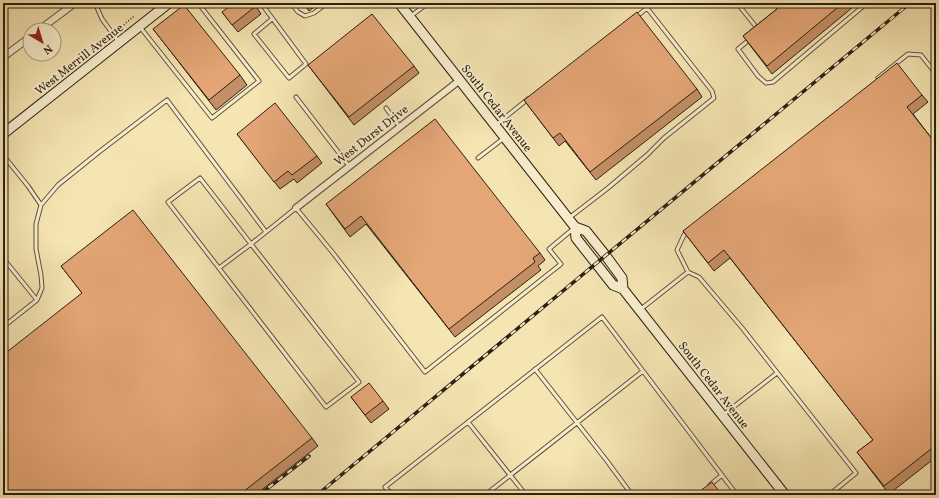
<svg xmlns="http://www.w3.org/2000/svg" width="939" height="498" font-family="Vollkorn,serif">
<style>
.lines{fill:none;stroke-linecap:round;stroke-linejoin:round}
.lane-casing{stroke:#5e5139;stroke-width:5}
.street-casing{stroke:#5e5139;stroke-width:8}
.secondary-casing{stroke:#2c2010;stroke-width:11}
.path{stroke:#2c2010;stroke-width:1.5;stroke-dasharray:1 2;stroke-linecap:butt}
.lane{stroke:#f8eece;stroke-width:3}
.street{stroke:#f8eece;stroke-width:6}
.secondary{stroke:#f8eece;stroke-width:9}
.rail-casing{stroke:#2c2010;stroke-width:3.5}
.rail{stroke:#f8eece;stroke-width:2;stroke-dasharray:6;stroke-linecap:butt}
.wall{fill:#c48f66;stroke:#2c2010}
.building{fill:#e4a677;stroke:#2c2010}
.labels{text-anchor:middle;stroke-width:4;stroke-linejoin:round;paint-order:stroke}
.street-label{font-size:12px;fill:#2c2010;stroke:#f8eece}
</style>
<rect width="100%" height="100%" fill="#f5e5b3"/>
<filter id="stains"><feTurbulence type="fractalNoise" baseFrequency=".005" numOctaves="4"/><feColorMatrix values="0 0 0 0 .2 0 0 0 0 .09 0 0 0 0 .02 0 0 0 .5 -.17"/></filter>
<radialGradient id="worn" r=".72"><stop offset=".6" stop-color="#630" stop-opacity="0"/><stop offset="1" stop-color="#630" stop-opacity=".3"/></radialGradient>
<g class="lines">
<!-- lane casing -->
<g class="lane-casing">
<path id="lane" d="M 95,3 L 102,19 L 118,41
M 261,3 L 306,64 L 289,78 L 254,34 L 272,19
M 291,3 L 298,12 L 305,16 L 314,13 L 327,3
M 737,3 L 757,28
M 224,4 L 225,3
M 411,16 L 428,3
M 140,27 L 212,118 L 259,81 L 198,3
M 749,40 L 738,49 L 758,76 L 766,83 L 773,82 L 867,3
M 878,78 L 908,54 L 921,55 L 936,74
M 296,97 L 349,166
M 386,108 L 400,127
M 497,124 L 528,99
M 3,155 L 28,186 L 41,205
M 478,158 L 504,138
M 569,218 L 608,188 L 647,155 L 664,138 L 714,98 L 712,91 L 647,8 L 636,17
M 687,232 L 684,235 L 677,250 L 688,272 L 699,277 L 743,329 L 856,473 L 829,495
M 3,258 L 37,300
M 219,268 L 251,244 L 200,178 L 168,202 L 326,407 L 359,382 L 251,244 L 296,208 L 333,253 L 425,372 L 561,264 L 549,249 L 573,229
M 641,309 L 688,272
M 3,327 L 37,300 L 42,288 L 41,275 L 36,249 L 36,224 L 41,205 L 58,185 L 99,152 L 167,100 L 266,232
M 535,369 L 607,461 L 632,495
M 723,415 L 777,373
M 468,422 L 526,495
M 710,485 L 722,475
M 392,495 L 385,487 L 602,317 L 737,495
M 485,495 L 643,371"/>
</g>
<!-- street casing -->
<g class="street-casing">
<path id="street" d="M 39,30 L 75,3
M 3,52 L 6,55 L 30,37
M 296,208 L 460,80"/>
</g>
<!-- secondary casing -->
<g class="secondary-casing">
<path id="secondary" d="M 399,3 L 575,227 L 586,231 L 606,256 L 622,278 L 623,289 L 785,495
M 3,134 L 169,3
M 575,227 L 576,238 L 613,285 L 623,289"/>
</g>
<!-- path -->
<path class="path" d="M 117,31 L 134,16"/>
<!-- lane -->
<use href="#lane" class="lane"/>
<!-- street -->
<use href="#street" class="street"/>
<!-- secondary -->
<use href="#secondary" class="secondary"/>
<!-- rail casing -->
<g class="rail-casing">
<path id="rail" d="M 259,495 L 309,456
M 317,495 L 910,3"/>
</g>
<!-- rail -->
<use href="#rail" class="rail"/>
</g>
<!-- wall -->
<path class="wall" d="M 254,3 L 261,14 L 238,32 L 222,12 Z
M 303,3 L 319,3 L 309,11 Z
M 772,3 L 858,3 L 772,74 L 743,36 L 777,9 Z
M 153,29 L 240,75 L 247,85 L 216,110 L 161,39 Z
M 308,65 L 414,66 L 419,73 L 354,125 Z
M 697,89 L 702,97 L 596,180 L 565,141 L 559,146 L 524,100 Z
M 922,95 L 928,102 L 913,114 L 936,144 L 936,457 L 889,494 L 857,452 L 873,440 L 730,258 L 714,271 L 683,231 Z
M 237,134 L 317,156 L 322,163 L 297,183 L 294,179 L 280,189 Z
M 326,204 L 540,253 L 545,260 L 538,266 L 541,270 L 455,337 L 366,224 L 350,237 Z
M 61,266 L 312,438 L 318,446 L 255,495 L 3,495 L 82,293 Z
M 351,397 L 383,401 L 389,409 L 371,423 Z"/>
<!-- building -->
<path class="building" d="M 234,3 L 254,3 L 256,6 L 232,25 L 222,12 Z
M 773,3 L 843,3 L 767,66 L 743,36 L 777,9 Z
M 184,5 L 240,75 L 209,100 L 153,29 Z
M 637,12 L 697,89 L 590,172 L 560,133 L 553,138 L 524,100 Z
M 372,14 L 414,66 L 349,117 L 308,65 Z
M 897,63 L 922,95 L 907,107 L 936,144 L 936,445 L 884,486 L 857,452 L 873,440 L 724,250 L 708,263 L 683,231 Z
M 275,103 L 317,156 L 292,175 L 288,171 L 274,182 L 237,134 Z
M 435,119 L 540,253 L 533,258 L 535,262 L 449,329 L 361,216 L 345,229 L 326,204 Z
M 133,210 L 312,438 L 239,495 L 3,495 L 3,355 L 82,293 L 61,266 Z
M 369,383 L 383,401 L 365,415 L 351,397 Z
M 712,482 L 722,495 L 695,495 Z"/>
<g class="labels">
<!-- street labels -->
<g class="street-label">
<text transform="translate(79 59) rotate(-38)" y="4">West Merrill Avenue</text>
<text transform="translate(497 108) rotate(52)" y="4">South Cedar Avenue</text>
<text transform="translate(371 135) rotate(-38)" y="4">West Durst Drive</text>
<text transform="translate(714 385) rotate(52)" y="4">South Cedar Avenue</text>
</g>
</g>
<!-- margin -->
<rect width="939" height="498" fill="none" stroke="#f5e5b3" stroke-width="16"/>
<rect x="4" y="4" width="931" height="490" fill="none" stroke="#2c2010" stroke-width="2"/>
<rect x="8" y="8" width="923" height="482" fill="none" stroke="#2c2010"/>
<!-- north arrow -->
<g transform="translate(42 42) rotate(142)"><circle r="19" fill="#f8eece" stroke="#a69c82"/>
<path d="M0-3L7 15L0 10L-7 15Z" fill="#8f2418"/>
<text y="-6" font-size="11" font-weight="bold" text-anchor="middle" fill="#2c2010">N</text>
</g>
<rect width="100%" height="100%" filter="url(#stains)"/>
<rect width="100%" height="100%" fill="url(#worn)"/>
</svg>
